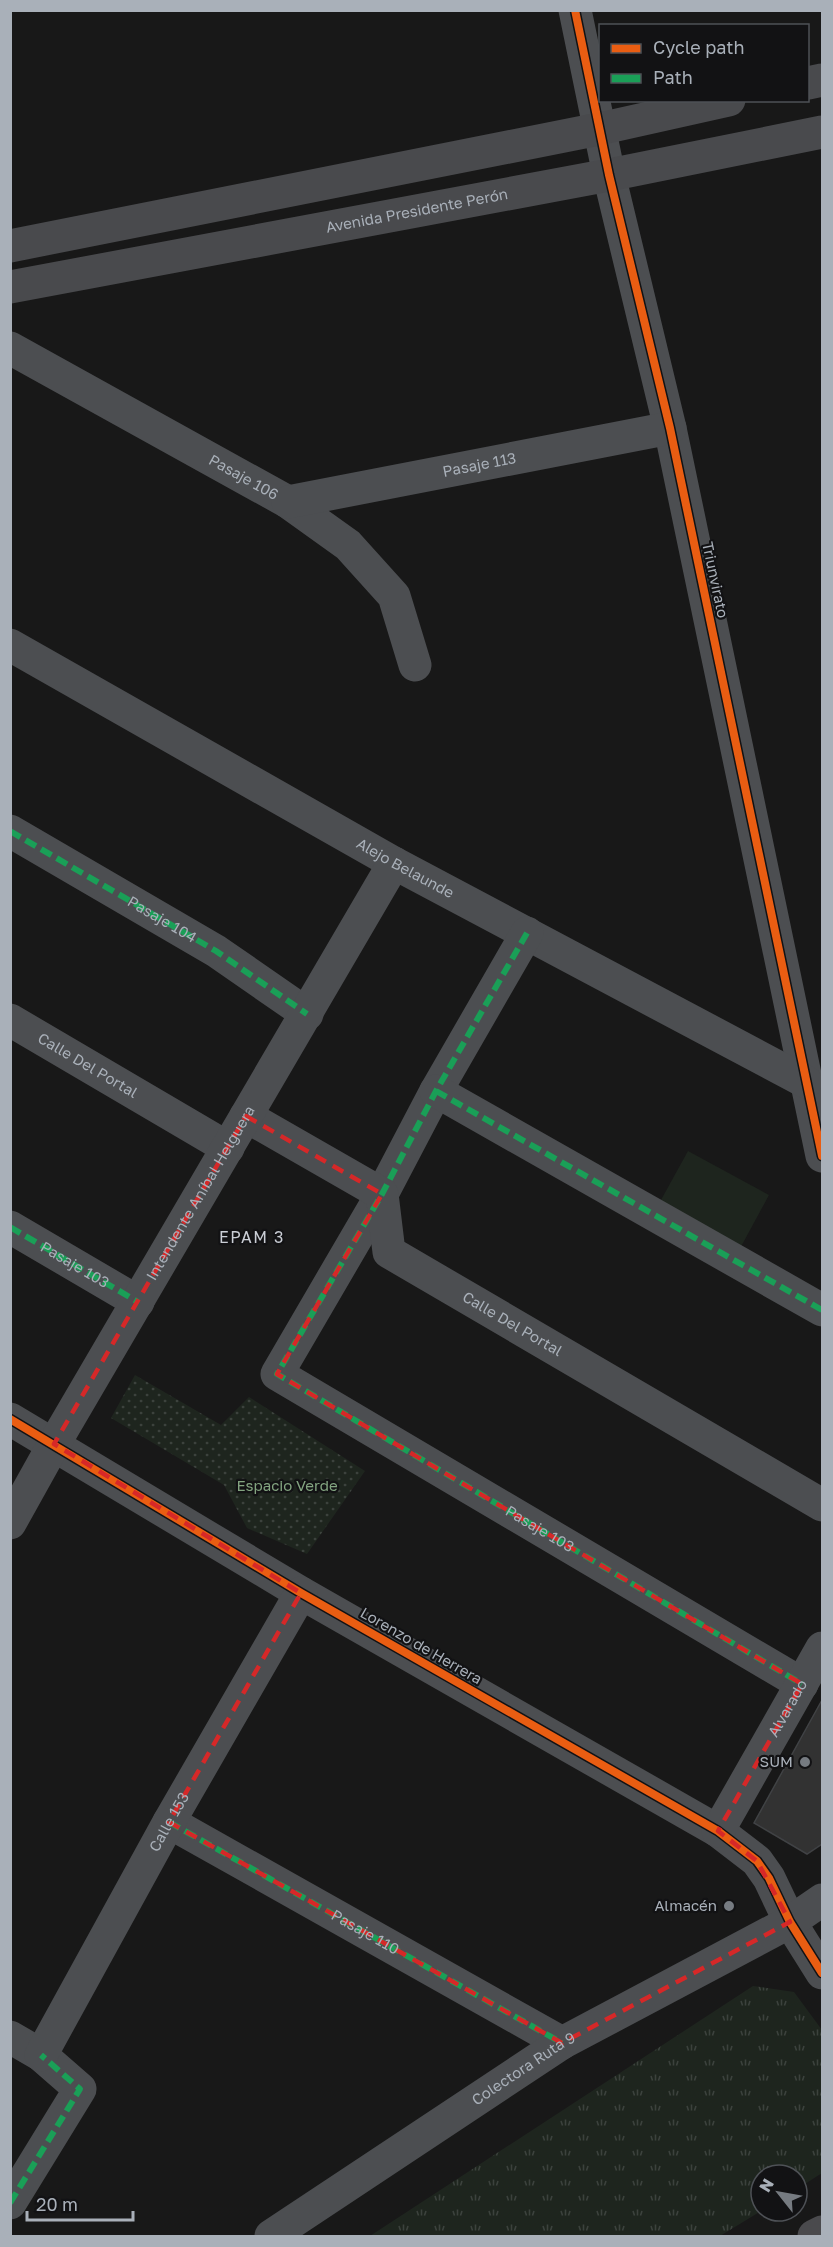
<svg xmlns="http://www.w3.org/2000/svg" width="833" height="2247" font-family="'Golos Text',sans-serif">
<style>
.grass{fill:url(#grass-tufts)}
.park{fill:url(#park-dots)}
.garden{fill:#1e251e}
.building{fill:#313132;stroke:#404244;stroke-width:1.5;filter:url(#shadow)}
.lines{fill:none;stroke-linecap:round;stroke-linejoin:round}
.minor{stroke:#4c4e51;stroke-width:33}
.major{stroke:#494a4d;stroke-width:33}
.highway{stroke:#4a4a4d;stroke-width:33}
.quiet{stroke:#1a9f57;stroke-width:6;stroke-dasharray:12 6;stroke-linecap:butt}
.cycleway-casing{stroke:#121214;stroke-width:11}
.cycleway{stroke:#e95d12;stroke-width:8}
.marked{fill:none;stroke:#d62828;stroke-width:4.5;stroke-dasharray:12 8;stroke-linejoin:round}
.poi-dot{fill:#767b81;stroke:#121214;stroke-width:2}
.labels{text-anchor:middle;stroke-width:4.5;stroke-linejoin:round;paint-order:stroke}
.street-label{font-size:15px;fill:#a9b0b9;stroke:#121214}
.park-label{font-size:15px;fill:#83a480;stroke:#121214}
.poi-label{font-size:15px;fill:#a9b0b9;stroke:#121214;text-anchor:end}
.neighbourhood-label{font-size:16px;letter-spacing:1.5px;fill:#caced5;stroke:#121214}
</style>
<defs>
<pattern id="grass-tufts" width="24" height="20" patternUnits="userSpaceOnUse" patternTransform="scale(1.5)"><rect width="24" height="20" fill="#1e251e"/><path d="M3 7l-1-3M5 7V3M7 7l1-3M15 17l-1-3M17 17v-4M19 17l1-3" fill="none" stroke="#3c423d"/></pattern>
<pattern id="park-dots" width="8" height="8" patternUnits="userSpaceOnUse" patternTransform="scale(1.5)"><rect width="8" height="8" fill="#1e251e"/><path d="M2 2h.1M6 6h.1" fill="none" stroke="#3c423d" stroke-width="1.8" stroke-linecap="round"/></pattern>
<filter id="shadow"><feDropShadow dx="5.5" dy="-5.5" stdDeviation="1.5" flood-color="#0009"/></filter>
</defs>
<rect width="100%" height="100%" fill="#181818"/>
<!-- grass -->
<path class="grass" d="M 753,1986 L 794,1992 L 822,2030 L 822,2173 L 797,2189 L 797,2175 L 761,2175 L 761,2211 L 720,2236 L 370,2236 Z"/>
<!-- park -->
<path class="park" d="M 135,1375 L 221,1425 L 249,1397 L 365,1471 L 307,1554 L 247,1528 L 224,1485 L 111,1418 Z"/>
<!-- garden -->
<path class="garden" d="M 688,1151 L 769,1195 L 737,1254 L 656,1209 Z"/>
<!-- building -->
<path class="building" d="M 822,1700 L 822,1844 L 807,1854 L 754,1823 Z"/>
<g class="lines">
<!-- minor -->
<g class="minor">
<path d="M 575,10 L 609,175 L 670,428 L 822,1156"/>
<path id="s1" d="M 10,348 L 288,502 L 348,545 L 394,596 L 415,665"/>
<path id="s2" d="M 288,502 L 670,428"/>
<path id="s3" d="M 10,645 L 394,863 L 806,1082"/>
<path d="M 10,831 L 216,951 L 307,1014"/>
<path id="s4" d="M 527,933 L 436,1091 L 382,1194 L 277,1374 L 802,1684"/>
<path id="s5" d="M 10,1020 L 228,1148"/>
<path d="M 436,1091 L 822,1310"/>
<path id="s6" d="M 246,1116 L 382,1194 L 389,1252 L 822,1505"/>
<path d="M 10,1227 L 138,1302"/>
<path d="M 10,1419 L 301,1593 L 718,1831 L 757,1861 L 769,1878 L 790,1922 L 822,1973"/>
<path id="s7" d="M 10,1523 L 54,1444 L 394,863"/>
<path id="s8" d="M 169,1822 L 562,2043"/>
<path id="s9" d="M 718,1831 L 822,1648"/>
<path d="M 10,2037 L 41,2055 L 80,2089 L 10,2203"/>
<path id="s10" d="M 41,2055 L 169,1822 L 301,1593"/>
<path id="s11" d="M 271,2236 L 562,2043 L 790,1922 L 822,1900"/>
</g>
<!-- major -->
<g class="major">
<path d="M 808,83 L 822,80"/>
<path d="M 10,246 L 599,129 L 729,100"/>
<path id="s12" d="M 10,287 L 609,175 L 822,132"/>
</g>
<!-- highway -->
<path class="highway" d="M 814,2236 L 822,2232"/>
<!-- quiet -->
<g class="quiet">
<path id="s13" d="M 10,831 L 216,951 L 307,1014"/>
<path d="M 527,933 L 436,1091 L 382,1194 L 277,1374 L 802,1684"/>
<path d="M 436,1091 L 822,1310"/>
<path id="s14" d="M 10,1227 L 138,1302"/>
<path d="M 169,1822 L 562,2043"/>
<path d="M 10,2203 L 80,2089 L 41,2055"/>
</g>
<!-- cycleway casing -->
<g class="cycleway-casing">
<path id="cycleway" d="M 575,10 L 609,175 L 670,428 L 822,1156
M 10,1419 L 301,1593 L 718,1831 L 757,1861 L 769,1878 L 790,1922 L 822,1973"/>
</g>
<!-- cycleway -->
<use href="#cycleway" class="cycleway"/>
</g>
<!-- marked area -->
<path class="marked" d="M 246,1116 L 382,1194 L 277,1374 L 802,1684 L 718,1831 L 757,1861 L 790,1922 L 562,2043 L 169,1822 L 301,1593 L 54,1444 Z"/>
<!-- markers -->
<g class="poi-dot">
<circle cx="805" cy="1762" r="6"/>
<circle cx="729" cy="1906" r="6"/>
</g>
<g class="labels">
<!-- street labels -->
<g class="street-label">
<text dy="5" stroke="none"><textPath href="#s12" startOffset="414">Avenida Presidente Perón</textPath></text>
<text dy="5" stroke="none"><textPath href="#s2" startOffset="195">Pasaje 113</textPath></text>
<text dy="5" stroke="none"><textPath href="#s1" startOffset="267">Pasaje 106</textPath></text>
<text transform="translate(715 580) rotate(78)" y="5">Triunvirato</text>
<text dy="5" stroke="none"><textPath href="#s3" startOffset="454">Alejo Belaunde</textPath></text>
<text dy="5" stroke="none"><textPath href="#s13" startOffset="176">Pasaje 104</textPath></text>
<text dy="5" stroke="none"><textPath href="#s5" startOffset="90">Calle Del Portal</textPath></text>
<text dy="5" stroke="none"><textPath href="#s7" startOffset="381">Intendente Aníbal Helguera</textPath></text>
<text dy="5" stroke="none"><textPath href="#s14" startOffset="75">Pasaje 103</textPath></text>
<text dy="5" stroke="none"><textPath href="#s6" startOffset="358">Calle Del Portal</textPath></text>
<text dy="5" stroke="none"><textPath href="#s4" startOffset="812">Pasaje 103</textPath></text>
<text transform="translate(421 1646) rotate(30)" y="5">Lorenzo de Herrera</text>
<text dy="5" stroke="none"><textPath href="#s9" startOffset="141">Alvarado</textPath></text>
<text dy="5" stroke="none"><textPath href="#s10" startOffset="266">Calle 153</textPath></text>
<text dy="5" stroke="none"><textPath href="#s8" startOffset="225">Pasaje 110</textPath></text>
<text dy="5" stroke="none"><textPath href="#s11" startOffset="303">Colectora Ruta 9</textPath></text>
</g>
<!-- park labels -->
<g class="park-label">
<text x="287" y="1491">Espacio Verde</text>
</g>
<!-- poi labels -->
<g class="poi-label">
<text x="793" y="1767">SUM</text>
<text x="717" y="1911">Almacén</text>
</g>
<!-- neighbourhood labels -->
<g class="neighbourhood-label">
<text x="252" y="1243">EPAM 3</text>
</g>
</g>
<!-- border -->
<rect width="833" height="2247" fill="none" stroke="#a9b0b9" stroke-width="24"/>
<!-- legend -->
<rect x="599" y="24" width="210" height="78" fill="#121214" stroke="#4e5156" stroke-width="1.5"/>
<rect x="611" y="44" width="30" height="9" fill="#e95d12" stroke="#4e5156" stroke-width="1.5"/>
<text x="653" y="54" font-size="18" fill="#a9b0b9">Cycle path</text>
<rect x="611" y="74" width="30" height="9" fill="#1a9f57" stroke="#4e5156" stroke-width="1.5"/>
<text x="653" y="84" font-size="18" fill="#a9b0b9">Path</text>
<!-- north arrow -->
<g transform="translate(779 2193) rotate(301)"><circle r="28" fill="#121214" stroke="#4e5156" stroke-width="1.5"/>
<path d="M0-4.5L10 22L0 15L-10 22Z" fill="#767b81"/>
<text y="-9" font-size="16" font-weight="bold" text-anchor="middle" fill="#a9b0b9">N</text>
</g>
<!-- scale -->
<path d="M27 2211v9h106v-9" fill="none" stroke="#a9b0b9" stroke-width="3"/>
<text x="36" y="2211" font-size="18" fill="#a9b0b9" stroke="#121214" stroke-width="4.5" paint-order="stroke">20 m</text>
</svg>
